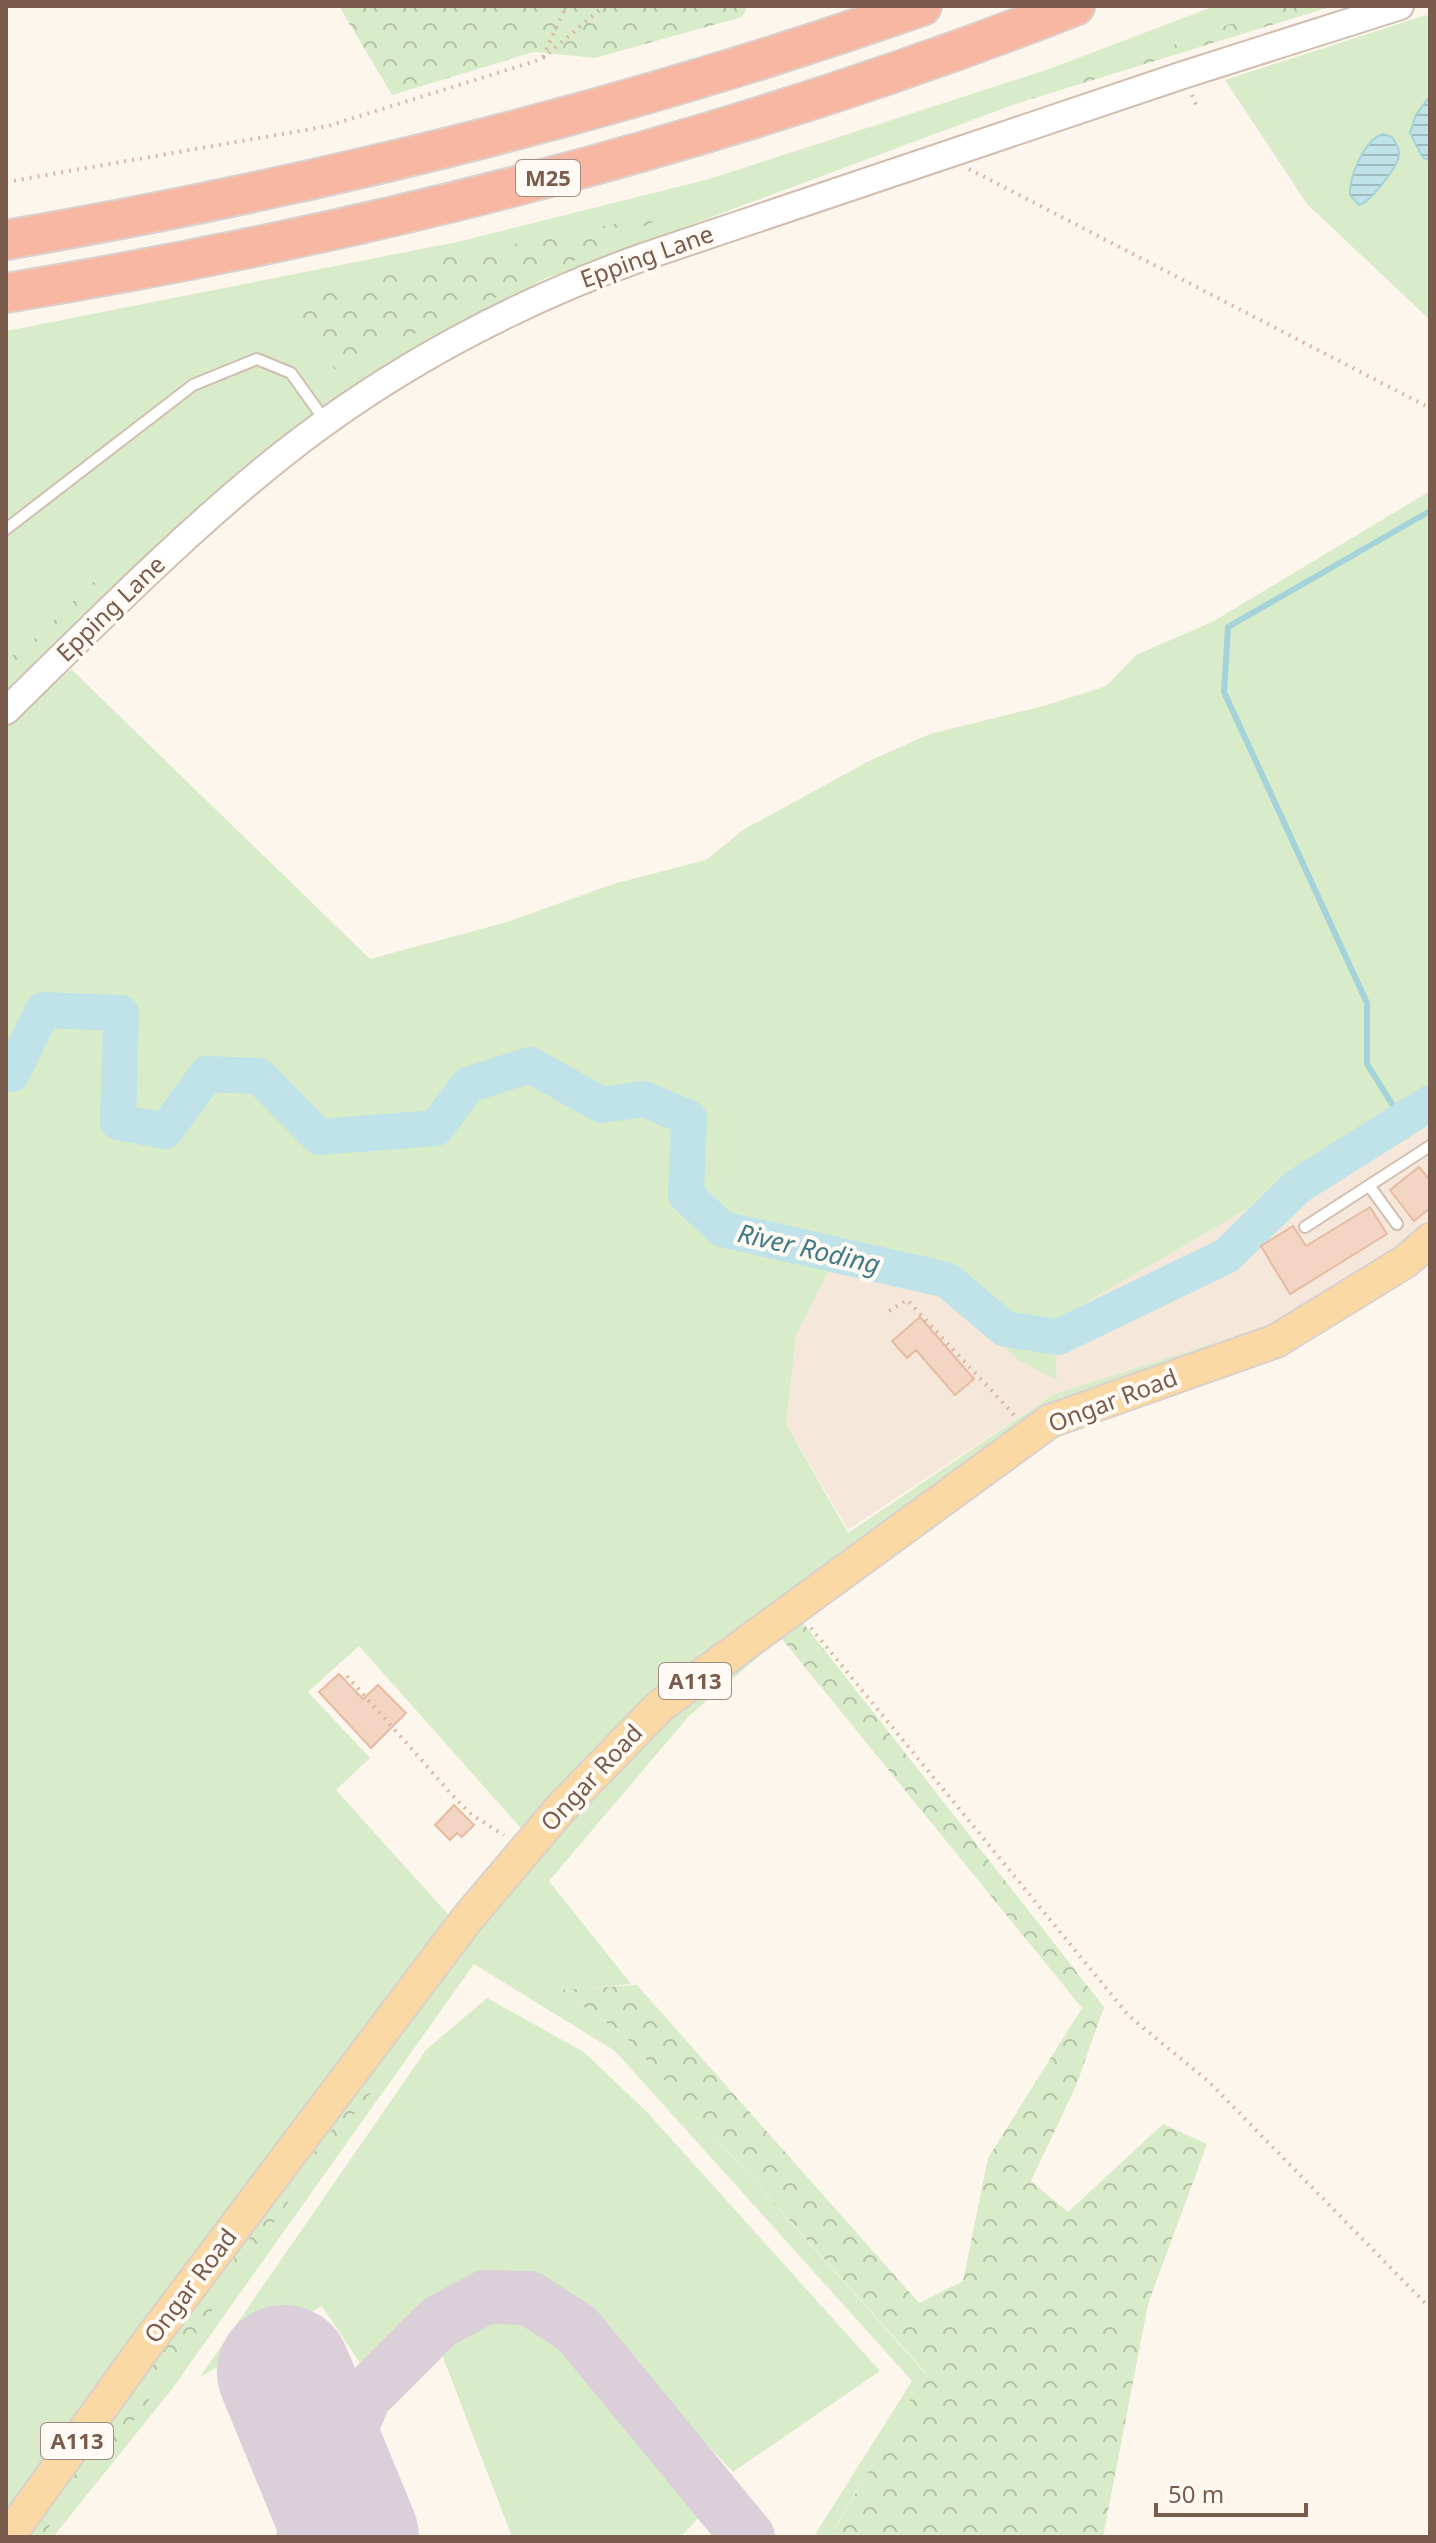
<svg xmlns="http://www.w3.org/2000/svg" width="1436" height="2543" font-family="'Noto Sans',sans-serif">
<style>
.residential{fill:#f5e8da}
.green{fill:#d8ecc9;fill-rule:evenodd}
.forest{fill:url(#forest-crowns)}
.water{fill:url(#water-rules);stroke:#a5d3da;stroke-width:2}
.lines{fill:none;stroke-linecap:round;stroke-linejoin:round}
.stream{stroke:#a5d3da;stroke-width:6}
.river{stroke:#bfe3e8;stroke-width:36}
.taxiway{stroke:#dbcfda;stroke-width:54}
.runway{stroke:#dbcfda;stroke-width:134}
.building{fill:#f3d5c3;stroke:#e6bba3;stroke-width:2}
.service-casing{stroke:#d1beb0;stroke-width:14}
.tertiary-casing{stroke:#d1beb0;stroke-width:30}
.primary-casing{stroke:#dad1cd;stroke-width:36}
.motorway-casing{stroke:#dad1cd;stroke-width:42}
.path{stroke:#d9b8a5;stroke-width:4;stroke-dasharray:2 6;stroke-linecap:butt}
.service{stroke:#fff;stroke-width:10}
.tertiary{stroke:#fff;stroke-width:26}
.primary{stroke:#fbd9a5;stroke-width:32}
.motorway{stroke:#f7b7a3;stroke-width:38}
.labels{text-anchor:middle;stroke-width:8;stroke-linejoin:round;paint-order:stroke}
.shield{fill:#fffaf3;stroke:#a28b7f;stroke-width:2}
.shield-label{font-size:22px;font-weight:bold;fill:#7a5c4d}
.street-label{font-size:24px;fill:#7a5c4d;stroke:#fffaf3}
.water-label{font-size:26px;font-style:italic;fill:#437c86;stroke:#fffaf3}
</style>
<defs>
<pattern id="forest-crowns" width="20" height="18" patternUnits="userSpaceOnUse" patternTransform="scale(2)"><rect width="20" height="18" fill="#d8ecc9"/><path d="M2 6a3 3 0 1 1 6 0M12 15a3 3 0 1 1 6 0" fill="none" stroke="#b4c2a5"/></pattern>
<pattern id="water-rules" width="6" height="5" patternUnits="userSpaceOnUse" patternTransform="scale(2)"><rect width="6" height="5" fill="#bfe3e8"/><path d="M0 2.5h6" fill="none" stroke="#a0bbbe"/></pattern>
</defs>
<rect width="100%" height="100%" fill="#fdf6ec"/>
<!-- residential -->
<path class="residential" d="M 1430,1092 L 1430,1222 L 1400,1249 L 1265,1327 L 1054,1394 L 848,1530 L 786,1424 L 796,1335 L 828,1272 L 943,1287 L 1018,1360 L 1057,1379 L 1054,1321 L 1261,1201 Z"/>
<!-- green -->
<path class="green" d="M 1215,6 L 1279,6 L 542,280 L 347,393 L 287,434 L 161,545 L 6,695 L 6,688 L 105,571 L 24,649 L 6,659 L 6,331 L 457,242 L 706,180 L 1049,69 Z
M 1426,15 L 1430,20 L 1430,320 L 1307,204 L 1225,80 Z
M 1430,491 L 1430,1092 L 1261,1201 L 1054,1321 L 1057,1380 L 1018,1360 L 943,1287 L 828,1272 L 796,1335 L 786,1424 L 848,1533 L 1054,1394 L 1265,1327 L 1400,1249 L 1430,1222 L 1430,1252 L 1055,1431 L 796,1619 L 805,1625 L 771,1646 L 689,1716 L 549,1881 L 631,1984 L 561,1991 L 624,2035 L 926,2374 L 836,2526 L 840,2537 L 817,2537 L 816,2533 L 912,2381 L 615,2051 L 474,1964 L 172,2389 L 53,2537 L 6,2537 L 6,728 L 71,669 L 370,959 L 507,922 L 613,884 L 706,860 L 743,830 L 869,761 L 930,734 L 1047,705 L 1106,686 L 1136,655 L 1212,622 ZM 359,1646 L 526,1834 L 454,1921 L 336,1790 L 370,1758 L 308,1692 Z
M 487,1998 L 584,2052 L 647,2112 L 880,2371 L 733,2472 L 661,2397 L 603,2325 L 558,2289 L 507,2277 L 446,2293 L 398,2331 L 366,2372 L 322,2306 L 200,2377 L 426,2050 Z
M 504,2310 L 550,2325 L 572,2338 L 708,2507 L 681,2537 L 512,2537 L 439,2347 L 470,2320 Z"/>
<!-- forest -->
<path class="forest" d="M 339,6 L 748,6 L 742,17 L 595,58 L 534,52 L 392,95 Z
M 1279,6 L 1333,6 L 1009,106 Z
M 671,213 L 524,285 L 335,369 L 281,304 L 422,262 Z
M 114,562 L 6,688 L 6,659 L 24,649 Z
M 805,1625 L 1104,2007 L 1076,2086 L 1031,2181 L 1068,2212 L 1163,2124 L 1207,2144 L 1148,2304 L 1103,2537 L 840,2537 L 836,2527 L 926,2373 L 624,2035 L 560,1990 L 637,1985 L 919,2303 L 963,2281 L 988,2158 L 1082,2008 L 782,1639 Z
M 436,2011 L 320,2157 L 139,2414 L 41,2537 L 25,2537 L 144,2372 L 384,2063 Z"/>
<!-- water -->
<path class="water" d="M 1430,96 L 1430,160 L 1423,158 L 1410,133 L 1416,115 Z
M 1383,134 L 1392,137 C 1396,143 1400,149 1399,156 C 1397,167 1370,203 1359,205 L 1350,195 C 1349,176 1365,139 1383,134 Z"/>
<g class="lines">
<!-- stream -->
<path class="stream" d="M 1402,1120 L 1367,1064 L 1367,1003 L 1224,692 L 1228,627 L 1430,511"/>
<!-- river -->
<path class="river" d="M 6,1074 L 12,1074 L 43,1010 L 121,1013 L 118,1122 L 165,1131 L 207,1074 L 259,1076 L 319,1137 L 436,1128 L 468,1085 L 530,1065 L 602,1105 L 644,1099 L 689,1118 L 686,1195 L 722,1229 L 947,1280 L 1005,1329 L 1058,1337 L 1226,1256 L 1298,1186 L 1430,1103"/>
<!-- taxiway -->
<path class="taxiway" d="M 303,2537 L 365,2396 L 439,2322 L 485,2297 L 529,2298 L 577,2329 L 748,2537"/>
<!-- runway -->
<path class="runway" d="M 284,2372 L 352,2537"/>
</g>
<!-- building -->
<path class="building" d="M 1419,1167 L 1430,1180 L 1430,1208 L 1414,1221 L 1390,1190 Z
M 1370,1207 L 1387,1234 L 1290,1294 L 1261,1246 L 1293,1226 L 1306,1246 Z
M 920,1317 L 974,1379 L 955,1395 L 916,1350 L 907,1358 L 892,1341 Z
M 339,1674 L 363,1699 L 378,1685 L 406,1713 L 371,1748 L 319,1692 Z
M 454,1805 L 474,1825 L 462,1837 L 457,1833 L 450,1840 L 435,1825 Z"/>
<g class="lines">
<!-- service casing -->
<g class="service-casing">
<path id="service" d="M 6,529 L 193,385 L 257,359 L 291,373 L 326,422
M 1370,1187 L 1397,1224
M 1305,1227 L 1430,1146"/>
</g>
<!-- tertiary casing -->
<g class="tertiary-casing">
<path id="tertiary" d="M 6,711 C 96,623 184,533 282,455 C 389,370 514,303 643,257 L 1183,75 L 1400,6"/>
</g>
<!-- primary casing -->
<g class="primary-casing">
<path id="primary" d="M 8,2537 L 146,2345 L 467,1919 L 561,1808 L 660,1706 L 1050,1421 L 1276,1341 L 1406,1261 L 1430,1240"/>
</g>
<!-- motorway casing -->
<g class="motorway-casing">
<path id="motorway" d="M 6,240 C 318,186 623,111 922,6
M 6,293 C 371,233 730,141 1075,6"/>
</g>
<!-- path -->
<path class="path" d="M 543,57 L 566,6
M 1192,95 L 1197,107
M 969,169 L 1430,408
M 6,182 L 328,126 L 542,59 L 604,6
M 889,1311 L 907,1300 L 1016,1417
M 811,1628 L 1129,2016 L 1208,2081 L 1430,2308
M 347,1676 L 455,1798 L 472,1815 L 504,1835"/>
<!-- service -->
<use href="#service" class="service"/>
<!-- tertiary -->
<use href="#tertiary" class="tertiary"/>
<!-- primary -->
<use href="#primary" class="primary"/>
<!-- motorway -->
<use href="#motorway" class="motorway"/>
</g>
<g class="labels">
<!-- shield labels -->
<g class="shield">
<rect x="516" y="160" width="64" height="36" rx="6"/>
<rect x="659" y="1663" width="72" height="36" rx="6"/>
<rect x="41" y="2423" width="72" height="36" rx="6"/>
</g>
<g class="shield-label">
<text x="548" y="186">M25</text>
<text x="695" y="1689">A113</text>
<text x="77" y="2449">A113</text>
</g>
<!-- street labels -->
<g class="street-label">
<text transform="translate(647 257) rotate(-20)" y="8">Epping Lane</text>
<text transform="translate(111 609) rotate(-44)" y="8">Epping Lane</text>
<text transform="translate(1113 1401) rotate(-21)" y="8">Ongar Road</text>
<text transform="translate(592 1778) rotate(-47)" y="8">Ongar Road</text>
<text transform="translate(191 2286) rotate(-53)" y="8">Ongar Road</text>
</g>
<!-- water labels -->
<g class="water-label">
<text transform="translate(809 1249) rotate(13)" y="9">River Roding</text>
</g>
</g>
<!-- border -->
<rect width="1436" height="2543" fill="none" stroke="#7a5c4d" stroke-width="16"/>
<!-- scale -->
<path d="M1156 2503v12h150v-12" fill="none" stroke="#7a5c4d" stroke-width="4"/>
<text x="1168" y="2503" font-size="24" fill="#7a5c4d" stroke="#fffaf3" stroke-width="6" paint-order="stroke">50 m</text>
</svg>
